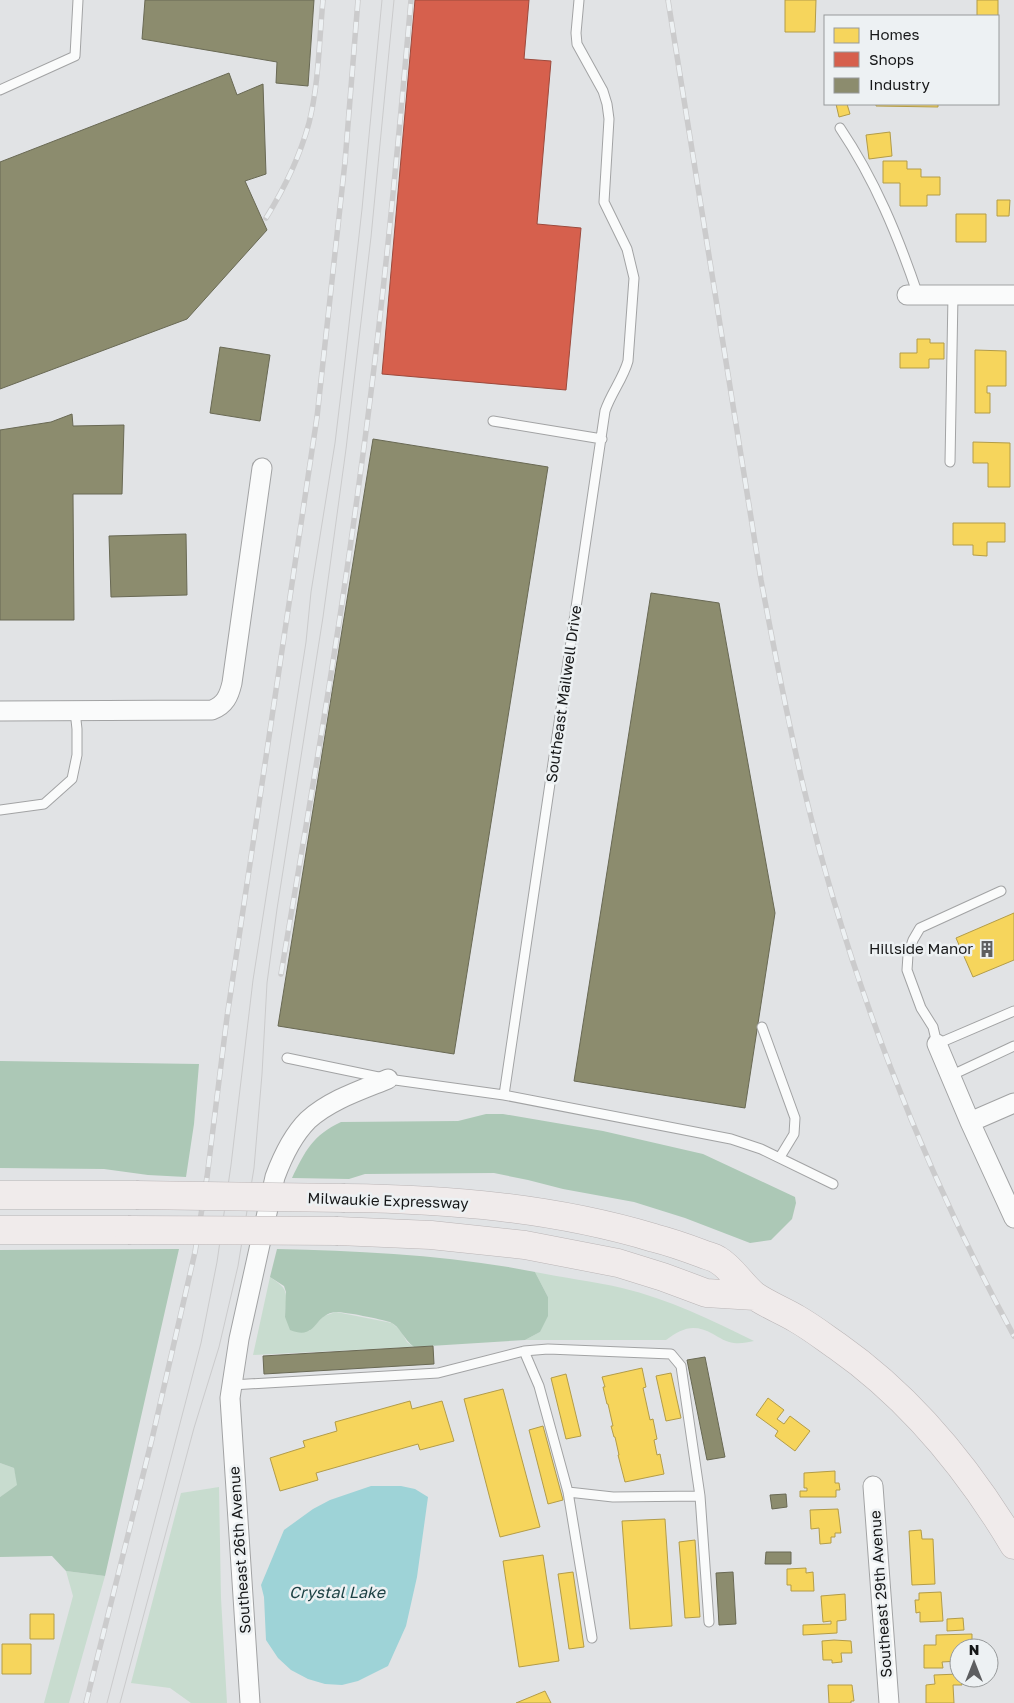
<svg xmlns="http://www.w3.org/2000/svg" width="1014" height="1703" font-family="'Golos Text',sans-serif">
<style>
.green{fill:#c8dccf}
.forest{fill:#acc8b6}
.water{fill:#9ed3d7}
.homes{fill:#f6d55c;stroke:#b39c48}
.shops{fill:#d6604d;stroke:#9c4a3d}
.industry{fill:#8c8c6e;stroke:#696954}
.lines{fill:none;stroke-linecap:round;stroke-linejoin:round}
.lane-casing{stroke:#a2a3a4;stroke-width:11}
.street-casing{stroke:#a2a3a4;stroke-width:21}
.highway-casing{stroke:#bab5b6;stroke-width:29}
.lane{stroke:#fafbfb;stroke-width:9}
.street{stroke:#fafbfb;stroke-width:19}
.highway{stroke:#f0ebeb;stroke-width:28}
.tram{stroke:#cbcbcc;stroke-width:1}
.rail-casing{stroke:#cbcbcc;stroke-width:5.5}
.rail{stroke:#edf1f3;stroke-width:4;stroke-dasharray:11;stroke-linecap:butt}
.highway-bridge-casing{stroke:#bab5b6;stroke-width:29;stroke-linecap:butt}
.highway-bridge{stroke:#f0ebeb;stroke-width:28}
.labels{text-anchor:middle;stroke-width:5;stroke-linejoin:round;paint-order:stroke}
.street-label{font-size:15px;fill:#161718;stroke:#edf1f3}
.poi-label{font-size:15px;fill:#161718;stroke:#edf1f3;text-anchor:end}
.water-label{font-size:16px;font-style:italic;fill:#1e4245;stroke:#edf1f3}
</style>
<rect width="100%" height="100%" fill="#e1e3e5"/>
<!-- green -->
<path class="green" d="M 535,1272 C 563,1278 593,1281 622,1288 C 668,1299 712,1320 754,1341 C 748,1342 741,1344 734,1343 C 726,1342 720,1338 713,1334 C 694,1323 682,1328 666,1340 L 525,1340 L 540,1332 L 548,1297 Z
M 270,1277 C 291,1291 286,1293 285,1317 L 309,1331 L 324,1316 L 336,1312 L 392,1323 L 401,1331 L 407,1342 L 414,1347 L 253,1355 Z
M 0,1463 L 14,1468 L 18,1485 L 0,1497 Z
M 219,1487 L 221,1598 L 227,1703 L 191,1703 L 170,1688 L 131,1683 L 181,1493 Z
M 66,1571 L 105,1576 L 69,1703 L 44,1703 L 73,1596 Z"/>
<!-- forest -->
<path class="forest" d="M 0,1061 L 199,1064 L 194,1124 L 186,1177 L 148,1175 L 104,1169 L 0,1168 Z
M 486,1114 L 503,1114 L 603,1131 L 703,1154 L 795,1197 L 796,1203 L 792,1219 L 771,1240 L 750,1243 L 685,1218 L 634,1202 L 563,1189 L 528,1180 L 494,1173 L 365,1174 L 349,1179 L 292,1178 C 305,1151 313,1135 341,1122 L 458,1121 Z
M 179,1249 L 105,1576 L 66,1571 L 52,1556 L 0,1557 L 0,1497 L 17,1485 L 14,1468 L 0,1463 L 0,1250 Z
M 277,1249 C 363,1251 450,1255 535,1272 L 548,1297 L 548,1316 L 540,1332 L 525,1340 L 414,1347 C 404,1340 400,1326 390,1322 C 380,1319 346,1312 336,1312 C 313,1314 318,1341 290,1330 L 285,1317 L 286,1292 L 284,1286 L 270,1277 Z"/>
<!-- water -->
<path class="water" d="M 371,1486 L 401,1486 L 415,1489 L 428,1497 L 417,1577 L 406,1626 L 388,1666 L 358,1681 L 342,1685 L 325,1684 L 308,1679 L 291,1670 L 278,1658 L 266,1640 L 264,1597 L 261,1585 L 284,1530 L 313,1509 L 330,1500 Z"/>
<!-- homes -->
<path class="homes" d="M 785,0 L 816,0 L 815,32 L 785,32 Z
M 977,0 L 998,0 L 998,16 L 977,16 Z
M 836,104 L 847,104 L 850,114 L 839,117 Z
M 876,104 L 938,104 L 938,107 L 876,106 Z
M 890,132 L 892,156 L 869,159 L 866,135 Z
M 883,161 L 907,161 L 907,169 L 921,169 L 921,177 L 940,177 L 940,195 L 927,195 L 927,206 L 900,206 L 900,183 L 883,183 Z
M 997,200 L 1010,200 L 1009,216 L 997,216 Z
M 956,214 L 986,214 L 986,242 L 956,242 Z
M 917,339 L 930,339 L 930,343 L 944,343 L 944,359 L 929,359 L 929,368 L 900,368 L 900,353 L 917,353 Z
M 975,350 L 1006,351 L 1006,386 L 987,386 L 987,393 L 990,393 L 990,413 L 975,413 Z
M 973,442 L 1010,443 L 1010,487 L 988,487 L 988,463 L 973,463 Z
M 953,523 L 1005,523 L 1005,542 L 987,542 L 987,556 L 973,555 L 973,545 L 953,545 Z
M 1014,913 L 1014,960 L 973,977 L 956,938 Z
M 642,1368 L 646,1387 L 643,1388 L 650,1420 L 653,1419 L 657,1439 L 654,1440 L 657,1455 L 660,1454 L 664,1474 L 625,1482 L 618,1455 L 619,1455 L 615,1437 L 614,1437 L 611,1426 L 613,1426 L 608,1404 L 607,1404 L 603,1387 L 605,1387 L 602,1377 Z
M 671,1373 L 681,1418 L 666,1421 L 656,1376 Z
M 566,1374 L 581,1436 L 566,1439 L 551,1378 Z
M 503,1389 L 540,1527 L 500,1537 L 464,1399 Z
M 768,1398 L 784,1410 L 777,1419 L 784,1424 L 790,1416 L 810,1431 L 795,1451 L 775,1436 L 778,1431 L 756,1415 Z
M 410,1401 L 412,1409 L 442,1401 L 454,1441 L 420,1450 L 418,1444 L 316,1473 L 318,1480 L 280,1491 L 270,1458 L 305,1447 L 303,1441 L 337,1431 L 335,1422 Z
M 543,1426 L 563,1500 L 548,1504 L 529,1430 Z
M 835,1471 L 835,1483 L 839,1483 L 840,1490 L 836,1490 L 836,1497 L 800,1497 L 800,1491 L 807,1491 L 807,1488 L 804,1488 L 804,1473 Z
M 838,1509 L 841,1533 L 835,1533 L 835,1537 L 831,1537 L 831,1543 L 820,1544 L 819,1528 L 811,1529 L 810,1510 Z
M 665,1519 L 672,1626 L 630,1629 L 622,1521 Z
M 921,1530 L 922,1539 L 933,1539 L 935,1584 L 912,1585 L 909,1531 Z
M 695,1540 L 700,1617 L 685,1618 L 679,1542 Z
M 543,1555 L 559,1661 L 519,1667 L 503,1561 Z
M 806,1568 L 806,1573 L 813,1572 L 814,1591 L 791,1591 L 791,1585 L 787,1585 L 787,1569 Z
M 573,1572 L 584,1647 L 569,1649 L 558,1574 Z
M 941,1592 L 943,1621 L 920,1622 L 920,1612 L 916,1613 L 915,1600 L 919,1600 L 919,1593 Z
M 845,1594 L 846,1620 L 837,1621 L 837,1633 L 803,1635 L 803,1625 L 831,1624 L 831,1621 L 823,1622 L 821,1596 Z
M 30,1614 L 54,1614 L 54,1639 L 30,1639 Z
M 963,1618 L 964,1630 L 947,1631 L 947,1619 Z
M 972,1634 L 972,1648 L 959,1648 L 959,1661 L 942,1662 L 943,1668 L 924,1668 L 924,1645 L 936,1645 L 936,1635 Z
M 834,1640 L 851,1641 L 852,1653 L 841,1653 L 842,1662 L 832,1663 L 832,1660 L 823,1660 L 822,1641 Z
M 2,1644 L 31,1644 L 31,1674 L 2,1674 Z
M 959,1674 L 959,1678 L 962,1678 L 962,1685 L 953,1685 L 954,1703 L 926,1703 L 926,1685 L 935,1684 L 934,1675 Z
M 828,1685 L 852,1685 L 854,1701 L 851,1701 L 851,1703 L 829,1703 Z
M 545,1691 L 551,1703 L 516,1703 Z"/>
<!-- shops -->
<path class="shops" d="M 415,0 L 529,0 L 524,59 L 551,61 L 537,224 L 581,228 L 566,390 L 382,374 Z"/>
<!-- industry -->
<path class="industry" d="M 145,0 L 314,0 L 308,86 L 276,83 L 277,62 L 142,39 Z
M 229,73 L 237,95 L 263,84 L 266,174 L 245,181 L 267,230 L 187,319 L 0,389 L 0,162 Z
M 220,347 L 270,355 L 260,421 L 210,413 Z
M 72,414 L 73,426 L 124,425 L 122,494 L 73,494 L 74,620 L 0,620 L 0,430 L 51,422 Z
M 373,439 L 548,467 L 454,1054 L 278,1026 Z
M 186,534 L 187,595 L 111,597 L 109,536 Z
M 651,593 L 719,603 L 775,913 L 745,1108 L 574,1081 Z
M 433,1346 L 434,1364 L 264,1374 L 263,1356 Z
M 705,1357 L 725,1457 L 707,1460 L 687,1360 Z
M 786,1494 L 787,1507 L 772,1509 L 770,1495 Z
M 766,1552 L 791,1552 L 791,1564 L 765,1564 Z
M 733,1572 L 736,1624 L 719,1625 L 716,1573 Z"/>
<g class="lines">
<!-- lane casing -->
<g class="lane-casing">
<path id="lane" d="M 0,90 L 75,56 L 78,0
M 840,128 C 875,180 898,236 918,295
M 493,421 L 602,439
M 950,462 L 953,295
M 0,810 L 44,804 L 72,779 L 77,755 L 77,729 L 75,711
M 1001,891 L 920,928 L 913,940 L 908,955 L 907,970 L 921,1008 L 933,1027 L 937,1044 L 1014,1011
M 762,1027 L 795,1118 L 794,1134 L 780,1157
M 287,1058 L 388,1079 L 504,1095 L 605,411 C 611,393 623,379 628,361 L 634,278 L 627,249 L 604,202 L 609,119 L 607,104 L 603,91 L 577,44 L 576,33 L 579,0
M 950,1076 L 1014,1046
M 504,1095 L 731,1139 L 761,1149 L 833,1184
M 524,1351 L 539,1386 L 568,1492 L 592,1638
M 232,1385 L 438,1373 L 524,1351 L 548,1349 L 671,1354 L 681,1366 L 700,1496 L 709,1622
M 568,1492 L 613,1497 L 700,1496"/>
</g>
<!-- street casing -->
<g class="street-casing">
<path id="street" d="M 907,295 L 1014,295
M 0,711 L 212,710 C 225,705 229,696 232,683 L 262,468
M 937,1044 L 970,1122 L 1014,1218
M 970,1122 L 1014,1103
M 873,1486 L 889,1703
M 250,1703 L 230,1398 L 239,1339 L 275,1177 C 282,1158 293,1135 308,1120 C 330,1100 361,1090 388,1079"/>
</g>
<!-- highway casing -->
<g class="highway-casing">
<path id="highway" d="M 0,1195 L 136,1195
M 345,1198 C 449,1199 554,1208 654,1238 C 670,1242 687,1248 703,1254 C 708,1256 714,1257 718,1260 C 732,1268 742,1286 755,1296 C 768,1305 784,1311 797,1319 C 811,1327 824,1337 837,1346 C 911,1398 968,1468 1014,1545
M 0,1230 L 128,1230
M 338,1231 L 431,1235 L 525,1245 L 618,1263 L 663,1277 L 706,1293 L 755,1296"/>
</g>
<!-- lane -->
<use href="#lane" class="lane"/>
<!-- street -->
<use href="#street" class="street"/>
<!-- highway -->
<use href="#highway" class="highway"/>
<!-- tram -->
<path class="tram" d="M 107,1703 L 201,1343 L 217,1262 L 231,1165 L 253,980 L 306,642 L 311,592 L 335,443 L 345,360 L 362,209 L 382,0
M 120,1703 L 194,1428 L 219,1347 L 238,1266 L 254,1168 L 262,1074 L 267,983 L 277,909 L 323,617 L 346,449 L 371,237 L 394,0"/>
<!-- rail casing -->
<g class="rail-casing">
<path id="rail" d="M 668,0 L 761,580 C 774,649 787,717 803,785 C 847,972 922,1167 1014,1336
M 266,218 C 284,189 300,156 309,123 C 319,83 319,41 323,0
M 281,974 C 309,808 338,643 360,476 C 382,318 397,159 411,0
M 86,1703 L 152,1439 L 195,1252 L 207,1177 L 227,1017 L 317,417 L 345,162 L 358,0"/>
</g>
<!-- rail -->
<use href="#rail" class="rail"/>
<!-- highway-bridge casing -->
<g class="highway-bridge-casing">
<path id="highway-bridge" d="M 136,1195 L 345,1198
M 128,1230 L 338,1231"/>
</g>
<!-- highway-bridge -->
<use href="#highway-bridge" class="highway-bridge"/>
</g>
<!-- icons -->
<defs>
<g id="building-bare" transform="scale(1.35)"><path d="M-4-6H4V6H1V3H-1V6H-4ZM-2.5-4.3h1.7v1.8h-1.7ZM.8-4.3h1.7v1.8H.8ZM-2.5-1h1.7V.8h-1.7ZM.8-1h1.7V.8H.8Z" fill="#5d5e60" stroke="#edf1f3" stroke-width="2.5" paint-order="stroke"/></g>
</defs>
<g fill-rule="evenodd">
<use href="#building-bare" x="987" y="949"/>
</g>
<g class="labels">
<!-- street labels -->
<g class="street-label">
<text transform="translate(564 694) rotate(-82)" y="5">Southeast Mailwell Drive</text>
<text transform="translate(388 1201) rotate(2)" y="5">Milwaukie Expressway</text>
<text transform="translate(240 1550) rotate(-94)" y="5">Southeast 26th Avenue</text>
<text transform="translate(881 1594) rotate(-94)" y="5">Southeast 29th Avenue</text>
</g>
<!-- poi labels -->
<g class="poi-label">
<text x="973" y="954">Hillside Manor</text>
</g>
<!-- water labels -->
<g class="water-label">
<text x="337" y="1598">Crystal Lake</text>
</g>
</g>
<!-- legend -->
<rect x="824" y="15" width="175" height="90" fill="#edf1f3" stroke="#979a9b"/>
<rect x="834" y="28" width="25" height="15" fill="#f6d55c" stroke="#979a9b"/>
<text x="869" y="40" font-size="15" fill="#161718">Homes</text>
<rect x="834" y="52" width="25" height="15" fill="#d6604d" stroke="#979a9b"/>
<text x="869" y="65" font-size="15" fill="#161718">Shops</text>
<rect x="834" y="78" width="25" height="15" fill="#8c8c6e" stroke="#979a9b"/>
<text x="869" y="90" font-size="15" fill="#161718">Industry</text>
<!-- north arrow -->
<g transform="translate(974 1663)"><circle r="24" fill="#edf1f3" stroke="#979a9b"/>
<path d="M0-4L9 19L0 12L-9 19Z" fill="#5d5e60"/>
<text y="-8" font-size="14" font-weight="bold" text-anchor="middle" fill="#161718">N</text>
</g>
</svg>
